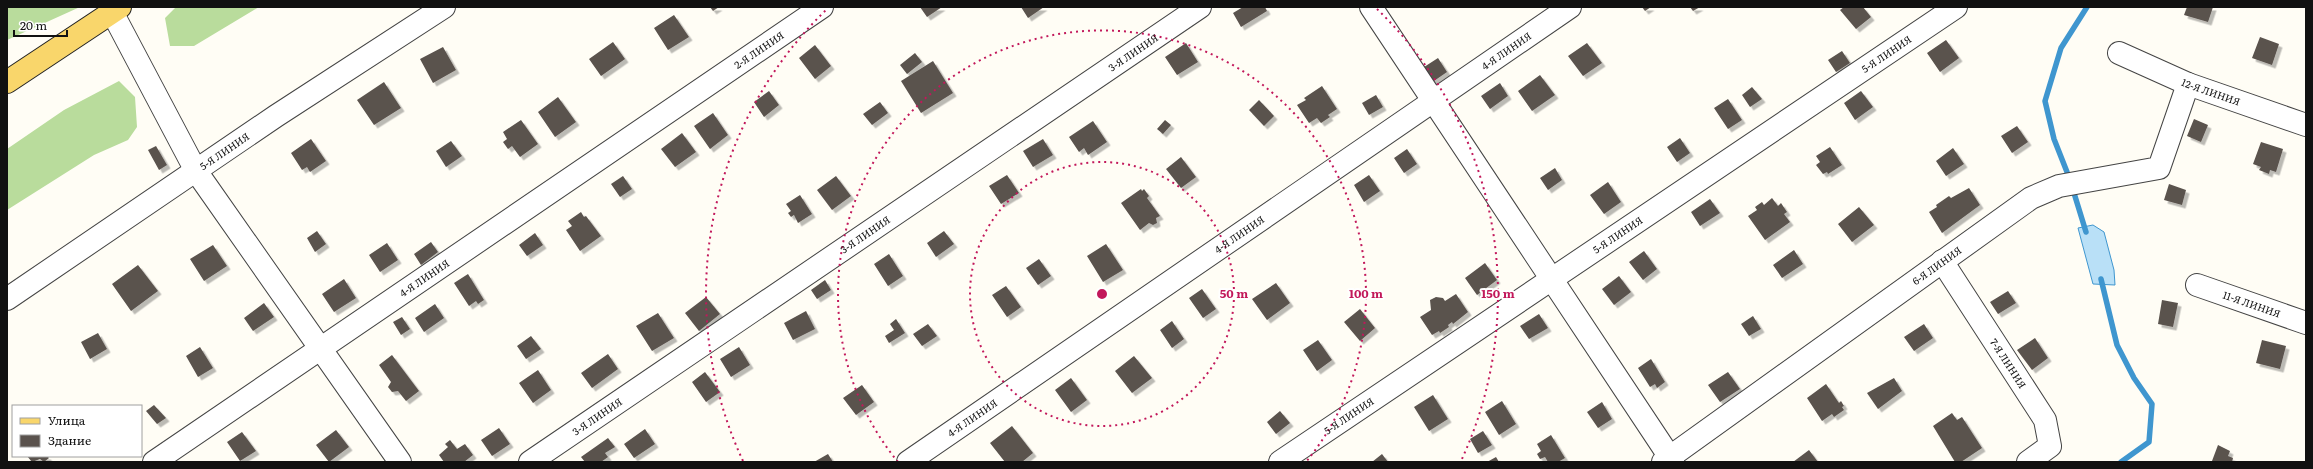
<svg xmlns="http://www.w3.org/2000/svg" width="2313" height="469" font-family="Literata,serif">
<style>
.forest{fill:#b9dc9c}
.water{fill:#b9e0f7;stroke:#3f96cf}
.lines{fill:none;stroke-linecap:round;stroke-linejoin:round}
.stream{stroke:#3f96cf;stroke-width:5.5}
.building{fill:#5a524d;filter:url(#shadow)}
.minor-casing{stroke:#444;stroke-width:24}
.major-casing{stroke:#222;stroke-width:24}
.minor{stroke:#fff;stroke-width:22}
.major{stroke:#f9d66b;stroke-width:22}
.ring{fill:none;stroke:#c2185b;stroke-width:2;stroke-dasharray:2 4}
.labels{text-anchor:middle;stroke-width:4;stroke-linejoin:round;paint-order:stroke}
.street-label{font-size:10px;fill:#111;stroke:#fff}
.centre{fill:#c2185b;stroke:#fff;stroke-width:2}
.ring-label{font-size:12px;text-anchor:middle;font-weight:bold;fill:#c2185b;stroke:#fff;stroke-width:4;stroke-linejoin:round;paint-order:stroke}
</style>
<defs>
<filter id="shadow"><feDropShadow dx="3.5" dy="3.5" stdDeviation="0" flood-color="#0004"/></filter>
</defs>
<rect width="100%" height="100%" fill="#fffdf5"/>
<!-- forest -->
<path class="forest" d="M 7,7 L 80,7 L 7,40 Z
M 176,7 L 259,7 L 194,46 L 170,46 L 165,18 Z
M 119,81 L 135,97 L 137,127 L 128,140 L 94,155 L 7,210 L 7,149 L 64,110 Z"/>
<!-- water -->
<path class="water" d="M 2093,225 L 2104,232 L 2114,270 L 2115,285 L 2093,284 L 2078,228 Z"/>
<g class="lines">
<!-- stream -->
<path class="stream" d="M 2067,172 L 2054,139 L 2045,101 L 2061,48 L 2087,7
M 2074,193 L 2086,232
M 2101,279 L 2117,345 L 2134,378 L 2152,404 L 2149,442 L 2121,462"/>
</g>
<!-- building -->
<path class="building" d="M 710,7 L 719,7 L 713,11 Z
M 920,7 L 942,7 L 927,17 Z
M 1021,7 L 1044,7 L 1028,18 Z
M 1243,7 L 1265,7 L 1267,11 L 1241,27 L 1233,13 Z
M 1642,7 L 1651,7 L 1645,11 Z
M 1690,7 L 1700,7 L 1693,11 Z
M 1844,7 L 1863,7 L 1871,17 L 1856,29 L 1840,10 Z
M 2187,7 L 2213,7 L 2208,22 L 2184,15 Z
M 674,15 L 689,37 L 668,50 L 654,28 Z
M 2260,37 L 2279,44 L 2272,65 L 2252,58 Z
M 1946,40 L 1959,58 L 1940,72 L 1927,53 Z
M 613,42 L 625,59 L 601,76 L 589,59 Z
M 1186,43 L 1198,62 L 1177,75 L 1165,57 Z
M 1587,43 L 1602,63 L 1583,76 L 1568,56 Z
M 815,45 L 831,66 L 815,79 L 799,58 Z
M 443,47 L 456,70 L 433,83 L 420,59 Z
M 1842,51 L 1850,63 L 1836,72 L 1828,60 Z
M 915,53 L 922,62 L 907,74 L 900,65 Z
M 1438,58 L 1447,72 L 1431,83 L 1421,69 Z
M 933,61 L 953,93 L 921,113 L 901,81 Z
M 1540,75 L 1555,95 L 1532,111 L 1518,91 Z
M 384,82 L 401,108 L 374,125 L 357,100 Z
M 1500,83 L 1508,96 L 1490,109 L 1481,96 Z
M 1322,86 L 1337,109 L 1328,115 L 1330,117 L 1321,123 L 1317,118 L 1309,123 L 1297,105 L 1306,100 L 1304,98 Z
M 1752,87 L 1762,99 L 1750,107 L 1742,95 Z
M 769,91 L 779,105 L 764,117 L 754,102 Z
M 1861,91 L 1873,107 L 1855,120 L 1844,103 Z
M 1376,95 L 1383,107 L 1369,115 L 1362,103 Z
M 558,97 L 576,122 L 555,137 L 538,112 Z
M 1728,99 L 1742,120 L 1728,129 L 1714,108 Z
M 1259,100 L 1274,116 L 1264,126 L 1249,110 Z
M 880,102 L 888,113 L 872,125 L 863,114 Z
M 713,113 L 728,135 L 710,149 L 694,126 Z
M 2194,119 L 2208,125 L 2201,142 L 2187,136 Z
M 521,120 L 538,144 L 520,157 L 512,146 L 508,149 L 503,142 L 507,139 L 503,132 Z
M 1165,120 L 1171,125 L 1163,134 L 1157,129 Z
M 1093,121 L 1107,142 L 1088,155 L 1084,148 L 1079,152 L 1069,137 Z
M 2017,126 L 2028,142 L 2012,153 L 2001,136 Z
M 682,133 L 696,152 L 675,167 L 661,149 Z
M 1680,138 L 1690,153 L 1677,162 L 1667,147 Z
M 311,139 L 326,161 L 310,172 L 307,167 L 302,170 L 291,153 Z
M 1043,139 L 1053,155 L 1033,167 L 1023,151 Z
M 451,141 L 462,156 L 446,167 L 436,151 Z
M 2261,142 L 2283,149 L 2276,172 L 2270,170 L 2269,174 L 2259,170 L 2261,167 L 2253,164 Z
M 156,146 L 167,165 L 159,170 L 148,150 Z
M 1830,147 L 1842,165 L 1828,174 L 1827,172 L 1823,174 L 1816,165 L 1820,162 L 1816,156 Z
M 1953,148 L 1964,164 L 1946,176 L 1936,161 Z
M 1407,149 L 1417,164 L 1404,173 L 1394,158 Z
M 1181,157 L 1196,177 L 1181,188 L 1166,169 Z
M 1555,168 L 1562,180 L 1548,190 L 1540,178 Z
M 1007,175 L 1019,193 L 1001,204 L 989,186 Z
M 1369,175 L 1380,191 L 1364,202 L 1354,185 Z
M 623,176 L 632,189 L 620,197 L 611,184 Z
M 836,176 L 851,196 L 832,210 L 817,190 Z
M 1608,182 L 1621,202 L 1604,214 L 1590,195 Z
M 2169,184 L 2186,190 L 2182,205 L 2164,200 Z
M 1969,188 L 1980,205 L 1942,233 L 1929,212 L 1937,207 L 1936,205 L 1949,196 L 1951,198 Z
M 1141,189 L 1142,191 L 1144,189 L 1149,196 L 1147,198 L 1160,216 L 1156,218 L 1157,223 L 1153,225 L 1149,223 L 1140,230 L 1121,203 Z
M 800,195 L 812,214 L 798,223 L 794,215 L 791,217 L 788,213 L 791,211 L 786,204 Z
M 1772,198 L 1778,206 L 1781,203 L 1787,212 L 1784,214 L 1790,222 L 1765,240 L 1748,216 L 1757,210 L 1755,207 L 1762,202 L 1764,205 Z
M 1710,199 L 1720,213 L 1700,226 L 1691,212 Z
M 1859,207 L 1874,225 L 1852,242 L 1838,224 Z
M 581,212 L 584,217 L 586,216 L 601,236 L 580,251 L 566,230 L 572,226 L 568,221 Z
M 317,231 L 326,244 L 315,252 L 307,238 Z
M 944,231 L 954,244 L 936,257 L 927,243 Z
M 535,233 L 543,245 L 527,256 L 519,245 Z
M 431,242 L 438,252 L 421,265 L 414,254 Z
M 387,243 L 398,260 L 380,272 L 369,255 Z
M 1106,244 L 1123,270 L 1103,282 L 1087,256 Z
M 213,245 L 227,266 L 204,281 L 190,259 Z
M 1794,250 L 1803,264 L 1782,278 L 1773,265 Z
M 1644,251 L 1657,269 L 1643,280 L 1629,262 Z
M 889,254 L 903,276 L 888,286 L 874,264 Z
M 1039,259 L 1051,276 L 1038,285 L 1026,268 Z
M 1485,263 L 1497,280 L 1477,295 L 1465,278 Z
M 138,265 L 158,291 L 131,311 L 112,284 Z
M 468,274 L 484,300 L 478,304 L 476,301 L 469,306 L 454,283 Z
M 1619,276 L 1631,292 L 1614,305 L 1602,289 Z
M 344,279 L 356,298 L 334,312 L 322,294 Z
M 825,280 L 831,290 L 817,299 L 811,290 Z
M 1276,283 L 1290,303 L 1267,320 L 1252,299 Z
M 1006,286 L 1021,307 L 1007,317 L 992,295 Z
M 1202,289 L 1216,309 L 1203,318 L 1189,298 Z
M 2008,291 L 2016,303 L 1998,314 L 1990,302 Z
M 1456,294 L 1468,312 L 1453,324 L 1452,322 L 1448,325 L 1449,327 L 1440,333 L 1439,331 L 1432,335 L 1420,317 L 1431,310 L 1430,300 L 1436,297 L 1443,298 L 1445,301 Z
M 706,297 L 720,314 L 699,331 L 685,313 Z
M 2162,300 L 2178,303 L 2173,327 L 2158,324 Z
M 264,303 L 274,317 L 253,331 L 244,318 Z
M 435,304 L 444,318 L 424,332 L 415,318 Z
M 1360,309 L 1375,328 L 1360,341 L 1344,322 Z
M 806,311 L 815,329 L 793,340 L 784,323 Z
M 658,313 L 674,338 L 652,351 L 636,326 Z
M 1539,314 L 1548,328 L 1529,339 L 1520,326 Z
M 1753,316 L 1761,329 L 1749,336 L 1741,324 Z
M 402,317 L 410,329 L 401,335 L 393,322 Z
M 896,319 L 905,333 L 889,343 L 885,336 L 894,330 L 890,324 Z
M 1172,321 L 1184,339 L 1172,348 L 1160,330 Z
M 928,324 L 937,336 L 922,346 L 913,334 Z
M 1924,324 L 1933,338 L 1914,351 L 1904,337 Z
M 98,333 L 107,349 L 90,359 L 81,342 Z
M 531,336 L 541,349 L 526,359 L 517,346 Z
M 2035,338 L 2048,358 L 2032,370 L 2017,350 Z
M 1318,340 L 1332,360 L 1317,371 L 1303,350 Z
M 2262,340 L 2286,346 L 2280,369 L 2256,363 Z
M 200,347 L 213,368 L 198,377 L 186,356 Z
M 739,347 L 750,365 L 731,377 L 720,359 Z
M 608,354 L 618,369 L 592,388 L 581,373 Z
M 392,355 L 419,391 L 406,401 L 398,391 L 392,392 L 388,387 L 391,382 L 379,365 Z
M 1134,356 L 1152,378 L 1132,393 L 1115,371 Z
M 1651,359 L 1665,382 L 1657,388 L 1655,384 L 1650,387 L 1638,368 Z
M 538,370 L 551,390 L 533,403 L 519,383 Z
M 705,372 L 720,392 L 706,402 L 692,382 Z
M 1728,372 L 1740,389 L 1720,402 L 1708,385 Z
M 1071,378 L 1087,400 L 1071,412 L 1055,390 Z
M 1894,378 L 1902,391 L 1878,409 L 1867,393 Z
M 1826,384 L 1839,403 L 1841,401 L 1844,406 L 1842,407 L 1844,410 L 1834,417 L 1832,414 L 1822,421 L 1807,398 Z
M 862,385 L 874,402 L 856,415 L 843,398 Z
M 1433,395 L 1448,419 L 1429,431 L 1414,407 Z
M 1502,401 L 1516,424 L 1499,435 L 1485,412 Z
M 1602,402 L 1612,419 L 1598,428 L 1587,412 Z
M 154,405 L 166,418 L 157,424 L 146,411 Z
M 1280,411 L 1290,423 L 1276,434 L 1267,422 Z
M 1952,413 L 1957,420 L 1962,417 L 1982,448 L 1961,462 L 1955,462 L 1933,426 Z
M 1012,426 L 1033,453 L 1022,462 L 1005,462 L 990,443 Z
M 499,428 L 510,444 L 492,456 L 481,440 Z
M 645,429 L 655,444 L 634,458 L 624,444 Z
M 336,430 L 349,447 L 329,462 L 316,445 Z
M 1483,431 L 1492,445 L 1478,453 L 1470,439 Z
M 242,432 L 256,451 L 240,461 L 227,442 Z
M 1551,435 L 1565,458 L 1558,462 L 1548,462 L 1545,457 L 1540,459 L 1537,454 L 1541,451 L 1537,444 Z
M 608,438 L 615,447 L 605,453 L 608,457 L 601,462 L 585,462 L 581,457 Z
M 450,440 L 457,449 L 465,444 L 473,455 L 464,462 L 444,462 L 439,455 L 448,447 L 445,444 Z
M 2218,445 L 2230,451 L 2228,456 L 2233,458 L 2232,462 L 2212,461 Z
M 1809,450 L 1818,462 L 1793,462 Z
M 828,454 L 833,462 L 814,462 Z
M 1382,454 L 1388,462 L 1372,462 Z
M 27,456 L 47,456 L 49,458 L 44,462 L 40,459 L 32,462 Z
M 1496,457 L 1499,462 L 1487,462 Z"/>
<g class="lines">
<!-- minor casing -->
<g class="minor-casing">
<g id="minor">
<path d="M 1371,7 L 1673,462"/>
<path d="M 112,12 L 196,171 L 400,462"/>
<path id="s1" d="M 2119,53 L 2188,84 L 2306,125"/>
<path id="s2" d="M 1942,261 L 2045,420 L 2050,446 L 2028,462"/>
<path id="s3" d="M 2197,285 L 2306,323"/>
<path id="s4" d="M 7,299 L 276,116 L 444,7"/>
<path id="s5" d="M 154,462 L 822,7"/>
<path id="s6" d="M 530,462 L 1200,7"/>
<path id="s7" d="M 908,462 L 1570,7"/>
<path id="s8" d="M 1280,462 L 1956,7"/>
<path id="s9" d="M 1663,462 L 2031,198 L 2059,186 L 2159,168 L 2188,84"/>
</g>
</g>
<!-- major casing -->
<g class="major-casing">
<path id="major" d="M 7,82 L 120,7"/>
</g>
<!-- minor -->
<use href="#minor" class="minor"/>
<!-- major -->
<use href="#major" class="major"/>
</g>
<!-- distance rings -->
<g class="ring">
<circle cx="1102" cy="294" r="132"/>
<path d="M898 462A264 264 0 1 1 1306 462"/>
<path d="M743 461A396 396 0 0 1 827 9M1377 9A396 396 0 0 1 1461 461"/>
</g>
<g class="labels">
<!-- street labels -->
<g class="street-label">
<text dy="4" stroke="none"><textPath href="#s5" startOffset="732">2-Я ЛИНИЯ</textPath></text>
<text dy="4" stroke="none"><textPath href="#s7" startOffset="726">4-Я ЛИНИЯ</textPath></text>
<text dy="4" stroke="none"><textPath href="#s6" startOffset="729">3-Я ЛИНИЯ</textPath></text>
<text dy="4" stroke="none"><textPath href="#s8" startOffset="731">5-Я ЛИНИЯ</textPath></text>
<text dy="4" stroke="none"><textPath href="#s1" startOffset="100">12-Я ЛИНИЯ</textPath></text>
<text dy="4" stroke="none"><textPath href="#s4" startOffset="263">5-Я ЛИНИЯ</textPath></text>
<text dy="4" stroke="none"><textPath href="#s7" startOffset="402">4-Я ЛИНИЯ</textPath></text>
<text dy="4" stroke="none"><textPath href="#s6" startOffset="405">3-Я ЛИНИЯ</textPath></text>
<text dy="4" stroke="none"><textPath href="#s8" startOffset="407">5-Я ЛИНИЯ</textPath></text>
<text dy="4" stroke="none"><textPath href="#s9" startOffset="337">6-Я ЛИНИЯ</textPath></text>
<text dy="4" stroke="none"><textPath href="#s5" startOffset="327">4-Я ЛИНИЯ</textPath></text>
<text dy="4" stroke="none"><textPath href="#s3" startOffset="58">11-Я ЛИНИЯ</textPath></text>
<text dy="4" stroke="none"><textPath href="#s2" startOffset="122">7-Я ЛИНИЯ</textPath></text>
<text dy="4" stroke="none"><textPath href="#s8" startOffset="83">5-Я ЛИНИЯ</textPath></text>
<text dy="4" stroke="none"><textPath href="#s6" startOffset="81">3-Я ЛИНИЯ</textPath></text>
<text dy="4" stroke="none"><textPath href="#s7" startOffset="78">4-Я ЛИНИЯ</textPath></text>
</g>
</g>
<circle cx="1102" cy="294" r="6" class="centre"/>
<g class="ring-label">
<text x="1234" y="298">50 m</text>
<text x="1366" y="298">100 m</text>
<text x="1498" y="298">150 m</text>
</g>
<!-- border -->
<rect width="2313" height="469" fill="none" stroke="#111111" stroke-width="16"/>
<!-- legend -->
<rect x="12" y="405" width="130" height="52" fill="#ffffff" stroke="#a0a0a0"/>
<rect x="20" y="418" width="20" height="6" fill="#f9d66b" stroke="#a0a0a0"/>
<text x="48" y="425" font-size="12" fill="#111111">Улица</text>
<rect x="20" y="435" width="20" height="12" fill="#5a524d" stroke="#a0a0a0"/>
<text x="48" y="445" font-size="12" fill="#111111">Здание</text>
<!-- scale -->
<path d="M14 30v6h53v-6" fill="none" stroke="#111111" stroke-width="2"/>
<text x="20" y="30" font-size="12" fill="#111111" stroke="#ffffff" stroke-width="3" paint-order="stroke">20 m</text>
</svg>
